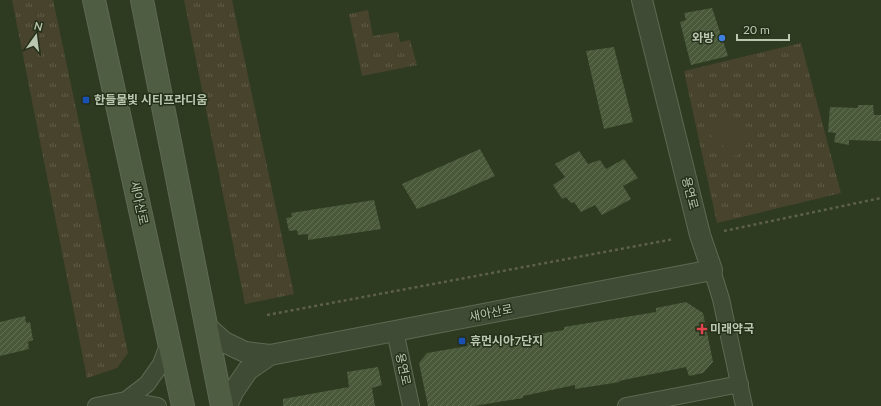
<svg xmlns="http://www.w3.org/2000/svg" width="881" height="406" font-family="Lato,'Noto Sans KR',sans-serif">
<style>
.grass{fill:url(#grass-tufts)}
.pitch{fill:#48432c}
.building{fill:url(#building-hatch)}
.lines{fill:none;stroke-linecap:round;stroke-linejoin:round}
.minor-casing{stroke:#5e6953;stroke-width:18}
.tertiary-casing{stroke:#5e6953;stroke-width:22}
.secondary-casing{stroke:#5e6953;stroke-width:24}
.path{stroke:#5e6048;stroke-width:2.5;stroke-dasharray:3 3;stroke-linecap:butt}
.minor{stroke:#404b35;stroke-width:16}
.tertiary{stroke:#404b35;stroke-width:20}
.secondary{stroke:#4f5e43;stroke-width:22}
.shop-dot{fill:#3f7fe0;stroke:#25301a;stroke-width:1.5}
.transit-dot{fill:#1a4fb4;stroke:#25301a;stroke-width:1.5}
.health-dot{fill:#e0444e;stroke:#25301a;stroke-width:1.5}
.labels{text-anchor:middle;stroke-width:3;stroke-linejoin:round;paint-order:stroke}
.poi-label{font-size:12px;font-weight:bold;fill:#bbc7b0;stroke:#25301a;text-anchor:start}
.street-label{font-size:12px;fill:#bbc7b0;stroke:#25301a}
</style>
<defs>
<pattern id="grass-tufts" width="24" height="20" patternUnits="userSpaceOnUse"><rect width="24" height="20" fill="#48432c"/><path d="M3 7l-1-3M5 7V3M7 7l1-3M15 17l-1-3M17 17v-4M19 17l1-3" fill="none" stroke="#605d48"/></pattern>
<pattern id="building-hatch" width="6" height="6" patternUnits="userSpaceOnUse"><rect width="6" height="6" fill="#49593a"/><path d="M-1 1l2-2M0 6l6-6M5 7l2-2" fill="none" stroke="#616f54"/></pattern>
</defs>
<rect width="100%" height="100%" fill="#2e3b21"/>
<!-- grass -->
<path class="grass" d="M 12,0 L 53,0 L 128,353 L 117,368 L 87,378 Z
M 184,0 L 232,0 L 294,294 L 245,304 Z
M 368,10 L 373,36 L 398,32 L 400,42 L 410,40 L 417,65 L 362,76 L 349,14 Z
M 801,43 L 841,193 L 717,223 L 684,71 Z"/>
<!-- pitch -->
<path class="pitch" d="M 727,110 L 756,134 L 736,157 L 707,132 Z"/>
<!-- building -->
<path class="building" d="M 712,8 L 728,56 L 691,65 L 680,22 L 686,20 L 684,13 Z
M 614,47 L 633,122 L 604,129 L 586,51 Z
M 858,105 L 873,105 L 874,115 L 881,115 L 881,141 L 849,140 L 849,145 L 834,142 L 836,133 L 828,132 L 830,107 L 858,108 Z
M 480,149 L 495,176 L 450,196 L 417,209 L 402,184 Z
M 579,151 L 588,164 L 600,160 L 606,169 L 624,159 L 638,178 L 623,186 L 631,199 L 602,215 L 595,205 L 581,212 L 574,202 L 571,203 L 566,197 L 562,199 L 553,185 L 565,177 L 555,164 Z
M 374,200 L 381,229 L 308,240 L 308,234 L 298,235 L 297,230 L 289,231 L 286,218 L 292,217 L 291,213 Z
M 686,302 L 703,313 L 713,362 L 703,373 L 689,376 L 686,367 L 619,381 L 620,382 L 575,389 L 575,385 L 523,396 L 523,398 L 474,406 L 428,406 L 419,363 L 427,353 L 468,346 L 467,343 L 510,337 L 510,338 L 564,330 L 564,327 L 656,312 L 656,308 Z
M 25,316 L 26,323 L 30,322 L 33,340 L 28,342 L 29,349 L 0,356 L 0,322 Z
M 378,367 L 382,385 L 372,388 L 375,406 L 283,406 L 283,399 L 349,387 L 347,372 Z"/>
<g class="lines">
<!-- minor casing -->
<g class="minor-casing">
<path id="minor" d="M 712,270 L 721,299 L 744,406
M 395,331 L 411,406
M 126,400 L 147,384 L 161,364 L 169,342
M 96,406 L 126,400 L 158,406
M 626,406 L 740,384"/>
</g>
<!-- tertiary casing -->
<g class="tertiary-casing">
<path id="tertiary" d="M 206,326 L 224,342 L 245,352 L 270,355 L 712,270 L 700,235 L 642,0
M 227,406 L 233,392 L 248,370 L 270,355"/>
</g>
<!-- secondary casing -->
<g class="secondary-casing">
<path id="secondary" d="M 94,0 L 183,406
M 142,0 L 222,406"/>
</g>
<!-- path -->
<path class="path" d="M 724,231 L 881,198
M 267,315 L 674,239"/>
<!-- minor -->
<use href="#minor" class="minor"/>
<!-- tertiary -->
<use href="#tertiary" class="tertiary"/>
<!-- secondary -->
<use href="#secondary" class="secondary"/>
</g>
<!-- markers -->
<circle class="shop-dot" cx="722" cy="38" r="4"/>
<g class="transit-dot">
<rect x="82" y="96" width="8" height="8" rx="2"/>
<rect x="458" y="337" width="8" height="8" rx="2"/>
</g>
<path class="health-dot" d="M700 323h4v4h4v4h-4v4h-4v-4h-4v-4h4z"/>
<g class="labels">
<!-- poi labels -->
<g class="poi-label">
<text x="714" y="42" text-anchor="end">와방</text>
<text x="94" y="104">한들물빛 시티프라디움</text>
<text x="710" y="333">미래약국</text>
<text x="470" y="345">휴먼시아7단지</text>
</g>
<!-- street labels -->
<g class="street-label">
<text transform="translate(690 193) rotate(76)" y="4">용연로</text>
<text transform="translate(139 203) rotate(78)" y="4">새아산로</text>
<text transform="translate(491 313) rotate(-11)" y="4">새아산로</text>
<text transform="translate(403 369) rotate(78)" y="4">용연로</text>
</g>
</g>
<!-- north arrow -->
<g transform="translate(36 36) rotate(14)" stroke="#25301a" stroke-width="3" paint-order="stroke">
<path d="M0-3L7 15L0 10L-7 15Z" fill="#bbc7b0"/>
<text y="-6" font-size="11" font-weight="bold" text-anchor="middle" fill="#bbc7b0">N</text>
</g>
<!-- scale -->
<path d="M737 34v6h52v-6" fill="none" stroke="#bbc7b0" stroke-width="2"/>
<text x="743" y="34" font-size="12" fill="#bbc7b0" stroke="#25301a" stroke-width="3" paint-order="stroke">20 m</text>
</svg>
